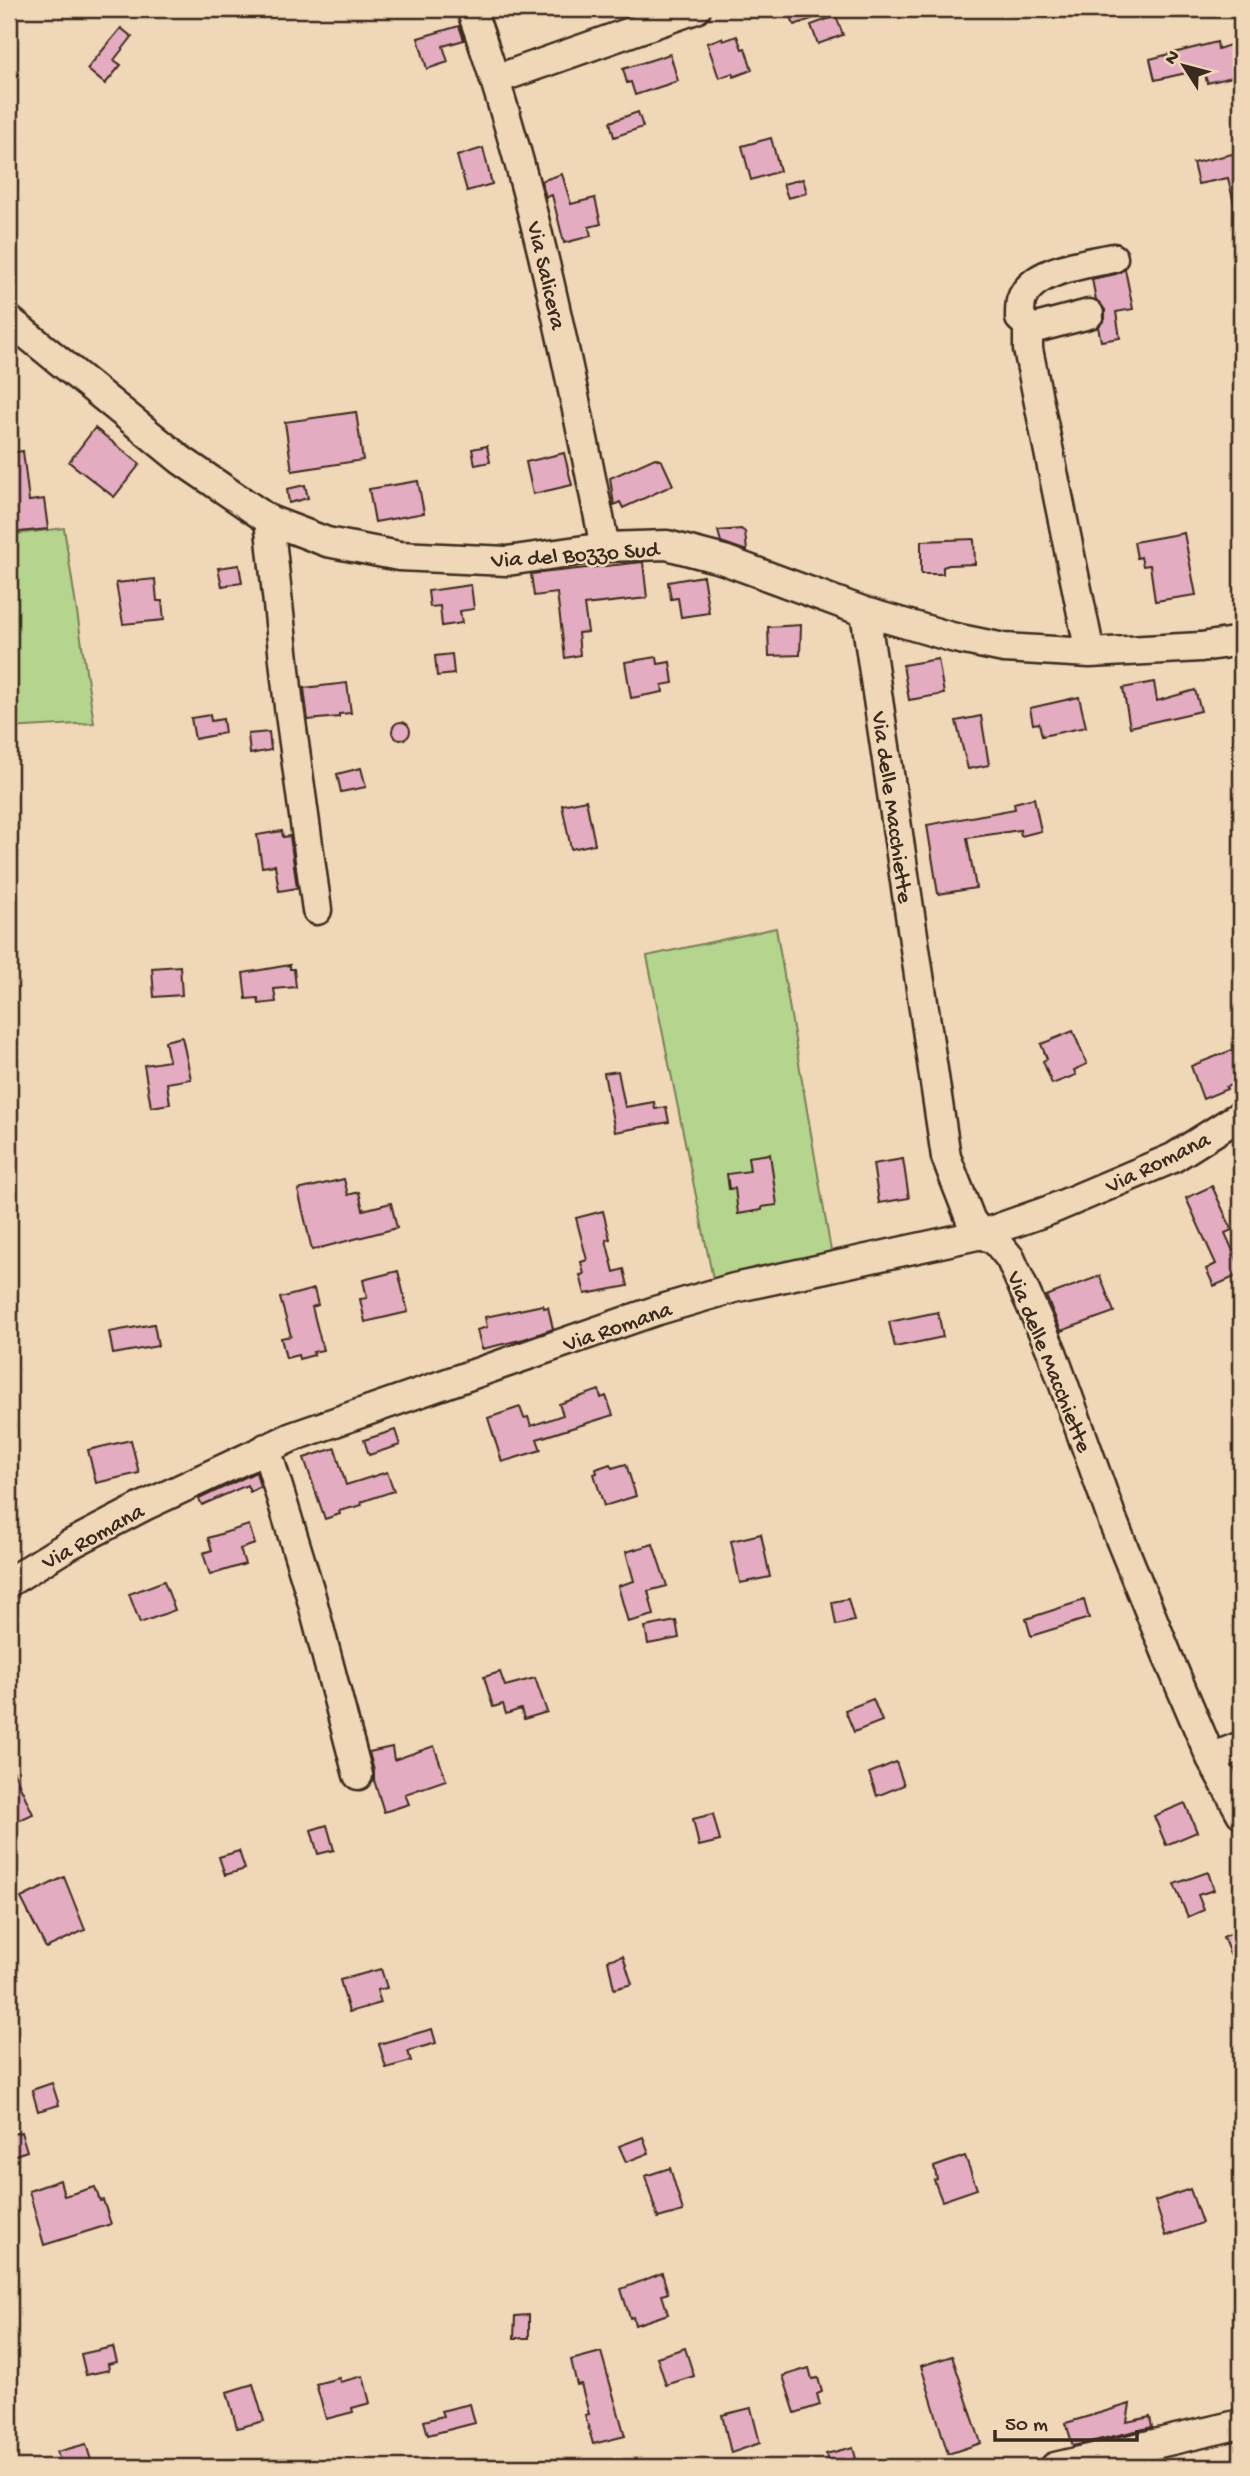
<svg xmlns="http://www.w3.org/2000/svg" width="1250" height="2476" font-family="'Gochi Hand',sans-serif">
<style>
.green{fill:#b5d58e;stroke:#788056;stroke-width:2}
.building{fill:#e4acc0;stroke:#3b2a1e;stroke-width:2}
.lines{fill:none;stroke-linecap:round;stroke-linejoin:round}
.minor-casing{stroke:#3b2a1e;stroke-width:33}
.minor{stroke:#f0d7b8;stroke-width:28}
.labels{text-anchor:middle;stroke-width:5;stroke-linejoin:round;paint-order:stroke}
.street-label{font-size:23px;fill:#3b2a1e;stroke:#f0d7b8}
</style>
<rect width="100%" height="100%" fill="#f0d7b8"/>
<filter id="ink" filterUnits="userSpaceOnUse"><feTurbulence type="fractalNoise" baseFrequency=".0143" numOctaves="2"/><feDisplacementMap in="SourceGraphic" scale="14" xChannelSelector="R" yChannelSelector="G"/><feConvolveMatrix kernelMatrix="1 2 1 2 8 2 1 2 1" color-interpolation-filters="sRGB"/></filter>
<g filter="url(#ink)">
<!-- green -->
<path class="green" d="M 64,528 L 94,723 L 9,728 L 9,535 Z
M 776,928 L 832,1257 L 714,1284 L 647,956 Z"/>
<!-- building -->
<path class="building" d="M 788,9 L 834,9 L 835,11 L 794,25 Z
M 836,16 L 843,35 L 818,44 L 811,25 Z
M 459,26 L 464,40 L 443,46 L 448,62 L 427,69 L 418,38 Z
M 121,28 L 132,37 L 114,60 L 121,65 L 105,84 L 87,69 Z
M 737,36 L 742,49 L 745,48 L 752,70 L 733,77 L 733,73 L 719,78 L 707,43 L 722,38 L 723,41 Z
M 1217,42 L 1218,49 L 1236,43 L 1241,63 L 1241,75 L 1207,83 L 1204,69 L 1155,80 L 1150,59 Z
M 670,54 L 678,81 L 635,95 L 631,82 L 627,83 L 623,69 Z
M 638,112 L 643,127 L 614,137 L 610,122 Z
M 771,138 L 780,171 L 751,180 L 742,146 Z
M 483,148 L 492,184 L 467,191 L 457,156 Z
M 1241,152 L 1241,208 L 1235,208 L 1228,178 L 1198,184 L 1193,163 Z
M 562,174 L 571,204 L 595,198 L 601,224 L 589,227 L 591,236 L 564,243 L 552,195 L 546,197 L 541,181 Z
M 803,179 L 807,193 L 788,198 L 783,184 Z
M 1125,269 L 1133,309 L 1116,312 L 1120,338 L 1101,341 L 1098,327 L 1105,319 L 1105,310 L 1096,300 L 1092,279 L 1116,274 Z
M 356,412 L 363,460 L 292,471 L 285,422 Z
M 95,428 L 140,464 L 114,497 L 69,462 Z
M 487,446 L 490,462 L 475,465 L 472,449 Z
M 23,451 L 29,501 L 44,499 L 48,529 L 9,533 L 9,453 Z
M 564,453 L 572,485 L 533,494 L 526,462 Z
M 655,458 L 662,461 L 673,485 L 623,508 L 620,502 L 614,505 L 610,478 Z
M 418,481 L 424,513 L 375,522 L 369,489 Z
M 305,485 L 308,498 L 289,503 L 287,489 Z
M 741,529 L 745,532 L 747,551 L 721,542 L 718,531 Z
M 1184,533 L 1196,595 L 1155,601 L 1150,565 L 1143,566 L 1141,557 L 1137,558 L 1134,542 Z
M 974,539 L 975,564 L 949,565 L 943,567 L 943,574 L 921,574 L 921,541 Z
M 643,562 L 647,598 L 584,605 L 588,632 L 578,633 L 580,655 L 565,658 L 557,593 L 534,596 L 531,574 Z
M 239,565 L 242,583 L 222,586 L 218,568 Z
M 703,576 L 709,613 L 681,617 L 678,598 L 671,599 L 668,582 Z
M 155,579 L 157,601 L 162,601 L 164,620 L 123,624 L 116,583 Z
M 471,585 L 474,609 L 460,611 L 462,623 L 442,626 L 440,606 L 430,607 L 428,591 Z
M 801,625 L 800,655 L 769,656 L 768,627 Z
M 452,654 L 454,674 L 437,676 L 435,656 Z
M 657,657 L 658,664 L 670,662 L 673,683 L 662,685 L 663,692 L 631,698 L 625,662 Z
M 938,659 L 944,694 L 909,700 L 903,665 Z
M 1154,682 L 1157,701 L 1195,690 L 1201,711 L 1130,727 L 1123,688 Z
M 347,683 L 351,713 L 339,714 L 339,717 L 308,720 L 304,688 Z
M 1079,697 L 1086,727 L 1042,736 L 1039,723 L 1033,724 L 1030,708 Z
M 210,715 L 211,721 L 223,719 L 225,733 L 195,739 L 191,718 Z
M 981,716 L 989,765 L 968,769 L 956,721 Z
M392 731a9 9 0 1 1 18 0a9 9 0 1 1-18 0Z
M 269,732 L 271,750 L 250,754 L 248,734 Z
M 361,768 L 366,787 L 341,792 L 337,774 Z
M 1034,798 L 1041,831 L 1021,836 L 1020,830 L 967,838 L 976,888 L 938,894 L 927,825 L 1015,809 L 1014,803 Z
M 586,800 L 595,844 L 571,849 L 562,805 Z
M 282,831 L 283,837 L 290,836 L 297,888 L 279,891 L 275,865 L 262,867 L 257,835 Z
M 290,965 L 290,969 L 294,969 L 296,987 L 274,989 L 276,1002 L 259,1004 L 258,998 L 246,999 L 243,973 Z
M 180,966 L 182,995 L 154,997 L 152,968 Z
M 1073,1031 L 1087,1064 L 1074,1070 L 1076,1075 L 1052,1084 L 1043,1061 L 1047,1059 L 1041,1044 Z
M 182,1037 L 191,1079 L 167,1083 L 170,1104 L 151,1107 L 144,1065 L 169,1061 L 165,1041 Z
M 1232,1050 L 1241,1075 L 1241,1081 L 1226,1087 L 1227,1089 L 1203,1099 L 1191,1066 Z
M 618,1071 L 625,1107 L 654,1102 L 655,1109 L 666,1107 L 669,1122 L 615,1132 L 604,1073 Z
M 770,1154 L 777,1205 L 762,1207 L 762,1210 L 738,1214 L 735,1188 L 729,1189 L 727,1174 L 750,1171 L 748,1157 Z
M 903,1159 L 909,1198 L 879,1203 L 873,1164 Z
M 344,1179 L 348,1195 L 359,1192 L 363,1210 L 391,1203 L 397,1228 L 312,1250 L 298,1190 Z
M 1212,1186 L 1232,1230 L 1225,1233 L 1241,1269 L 1241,1274 L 1214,1286 L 1206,1269 L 1216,1264 L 1186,1198 Z
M 603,1211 L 610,1239 L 606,1240 L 614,1272 L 624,1269 L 628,1286 L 585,1294 L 580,1275 L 584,1274 L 581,1262 L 587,1260 L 576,1218 Z
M 398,1271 L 408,1312 L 365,1322 L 360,1299 L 367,1298 L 363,1280 Z
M 1100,1276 L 1114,1312 L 1061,1331 L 1046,1296 Z
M 314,1289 L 318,1305 L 312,1307 L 323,1350 L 313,1352 L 314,1355 L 299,1359 L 298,1355 L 286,1358 L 281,1338 L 291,1336 L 280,1298 Z
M 543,1305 L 544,1308 L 548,1307 L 553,1329 L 524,1339 L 482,1349 L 477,1330 L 487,1327 L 485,1317 Z
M 938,1312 L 943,1337 L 895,1347 L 889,1322 Z
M 154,1324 L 158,1346 L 113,1354 L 109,1332 Z
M 599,1390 L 601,1398 L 606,1396 L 613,1415 L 537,1439 L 541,1450 L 502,1462 L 488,1418 L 520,1407 L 524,1418 L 528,1417 L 531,1426 L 563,1415 L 559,1404 Z
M 395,1430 L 400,1445 L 369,1455 L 364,1440 Z
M 131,1440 L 139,1473 L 96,1483 L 88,1450 Z
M 335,1448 L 346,1485 L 387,1472 L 394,1491 L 361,1502 L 362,1505 L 339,1511 L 340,1514 L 325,1519 L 304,1458 Z
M 610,1464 L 612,1468 L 626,1464 L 636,1496 L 604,1506 L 594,1474 L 597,1473 L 596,1469 Z
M 256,1472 L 260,1487 L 250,1492 L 247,1485 L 202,1505 L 199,1499 Z
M 249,1525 L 255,1544 L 240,1549 L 245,1564 L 210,1575 L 203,1553 L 212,1550 L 208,1538 Z
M 761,1534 L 770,1577 L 740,1583 L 731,1541 Z
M 653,1544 L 667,1586 L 648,1591 L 654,1615 L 628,1622 L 618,1586 L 634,1581 L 626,1552 Z
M 164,1581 L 175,1610 L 140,1623 L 129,1594 Z
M 848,1599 L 854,1621 L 836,1625 L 832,1602 Z
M 1084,1600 L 1089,1618 L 1031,1636 L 1026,1619 Z
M 676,1621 L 679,1638 L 648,1644 L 645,1627 Z
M 500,1672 L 505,1686 L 535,1678 L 547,1712 L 524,1719 L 521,1709 L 506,1714 L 503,1704 L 493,1707 L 484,1677 Z
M 873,1699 L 882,1721 L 854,1732 L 845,1710 Z
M 434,1746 L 446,1780 L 405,1794 L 409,1804 L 384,1812 L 374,1780 L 374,1771 L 369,1752 L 392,1747 L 394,1760 Z
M 9,1762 L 33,1814 L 9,1825 Z
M 896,1762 L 904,1785 L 877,1796 L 869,1773 Z
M 1185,1803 L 1197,1832 L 1166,1845 L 1154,1816 Z
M 713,1814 L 720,1841 L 699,1846 L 693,1819 Z
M 327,1825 L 334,1850 L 318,1854 L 311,1830 Z
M 239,1851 L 245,1869 L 225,1875 L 219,1857 Z
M 1208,1872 L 1214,1890 L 1198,1895 L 1204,1910 L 1188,1917 L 1174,1884 Z
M 64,1877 L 85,1930 L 46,1948 L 21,1898 Z
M 1241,1929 L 1241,1981 L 1223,1937 Z
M 623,1956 L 632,1984 L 614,1989 L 608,1960 Z
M 381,1969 L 387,1988 L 377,1990 L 381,2003 L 349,2012 L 340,1980 Z
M 432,2029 L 436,2043 L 408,2051 L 411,2061 L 386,2068 L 379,2044 Z
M 52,2083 L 59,2105 L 38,2111 L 32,2090 Z
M 21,2132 L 27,2151 L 9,2157 L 9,2135 Z
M 643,2137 L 649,2153 L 626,2162 L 619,2146 Z
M 965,2156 L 977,2189 L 942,2201 L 934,2180 L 937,2179 L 934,2167 Z
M 670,2168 L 683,2211 L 658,2218 L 645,2176 Z
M 60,2180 L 64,2196 L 95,2187 L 100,2201 L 103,2200 L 111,2224 L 44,2245 L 29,2191 Z
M 1190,2189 L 1202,2223 L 1166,2236 L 1155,2201 Z
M 662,2273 L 668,2293 L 662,2295 L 668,2314 L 635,2325 L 633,2317 L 630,2318 L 621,2289 Z
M 529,2315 L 529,2338 L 514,2338 L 515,2316 Z
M 113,2347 L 117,2362 L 108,2364 L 109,2370 L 86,2375 L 81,2354 Z
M 685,2348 L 694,2376 L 666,2385 L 657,2357 Z
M 601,2352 L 625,2436 L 593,2444 L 585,2415 L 589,2414 L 581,2384 L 577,2385 L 571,2360 Z
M 952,2356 L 981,2443 L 948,2454 L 921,2366 Z
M 809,2368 L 812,2379 L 818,2378 L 822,2392 L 817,2394 L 820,2405 L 795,2413 L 783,2376 Z
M 363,2376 L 370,2403 L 352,2408 L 353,2412 L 326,2419 L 316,2384 L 339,2378 L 340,2382 Z
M 253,2384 L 264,2421 L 237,2428 L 227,2392 Z
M 470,2404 L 475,2423 L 428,2435 L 424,2421 L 443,2416 L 441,2411 Z
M 1130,2404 L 1127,2422 L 1150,2417 L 1152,2427 L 1073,2446 L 1066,2423 Z
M 751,2408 L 760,2443 L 731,2453 L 722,2415 Z
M 86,2444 L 93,2467 L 62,2467 L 57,2452 Z
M 853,2447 L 858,2467 L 830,2467 L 826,2454 Z"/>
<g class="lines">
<!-- minor casing -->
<g class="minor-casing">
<path id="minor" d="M 471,9 C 534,184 568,365 605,547
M 497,79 L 696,9
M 1089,314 L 1032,329 L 1028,333 L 1028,349 L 1090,653
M 9,320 L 181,460 L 269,520 L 327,542 L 399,556 L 507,561 L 605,547 L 667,545 L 724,560 L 865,612 L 955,638 L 1004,648 L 1090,653 L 1201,647 L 1241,641
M 1032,329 L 1020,318 C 1020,312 1020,306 1021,301 C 1031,269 1086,264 1113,258
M 269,520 L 289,707 L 317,910
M 865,612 L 946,1157 L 971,1221 L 982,1234 L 996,1241 L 1010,1258 L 1052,1352 L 1114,1524 L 1173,1669 L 1211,1758 L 1241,1813
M 266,1448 L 309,1589 L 358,1775
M 9,1582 L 69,1545 L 144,1506 L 292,1437 L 655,1311 L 734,1288 L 982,1234 L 1050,1210 L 1173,1158 L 1241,1115
M 1211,1758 L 1241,1746
M 1055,2467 L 1241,2424"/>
</g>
<!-- minor -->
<use href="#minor" class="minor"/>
</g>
</g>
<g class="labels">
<!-- street labels -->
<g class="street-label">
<text transform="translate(548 275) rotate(77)" y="8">Via Salicera</text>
<text transform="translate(575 553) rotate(-4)" y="8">Via del Bozzo Sud</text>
<text transform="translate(894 807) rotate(82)" y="8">Via delle Macchiette</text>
<text transform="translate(1157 1161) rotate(-26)" y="8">Via Romana</text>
<text transform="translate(617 1325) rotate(-19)" y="8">Via Romana</text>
<text transform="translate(1051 1361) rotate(68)" y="8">Via delle Macchiette</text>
<text transform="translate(92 1535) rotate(-29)" y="8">Via Romana</text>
</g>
</g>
<!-- margin -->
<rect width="1250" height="2476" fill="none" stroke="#f0d7b8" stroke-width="35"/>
<rect x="18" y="18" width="1215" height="2441" fill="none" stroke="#3b2a1e" stroke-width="2.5" filter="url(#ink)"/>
<!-- north arrow -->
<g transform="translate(1184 66) rotate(306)" stroke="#f0d7b8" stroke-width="5" paint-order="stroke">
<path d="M0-5L12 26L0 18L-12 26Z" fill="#3b2a1e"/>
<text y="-10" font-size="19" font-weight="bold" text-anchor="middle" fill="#3b2a1e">N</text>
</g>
<!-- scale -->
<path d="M995 2430v10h142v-10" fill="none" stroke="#3b2a1e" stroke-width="3.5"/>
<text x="1005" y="2430" font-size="21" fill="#3b2a1e" stroke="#f0d7b8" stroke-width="5" paint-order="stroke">50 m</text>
</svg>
